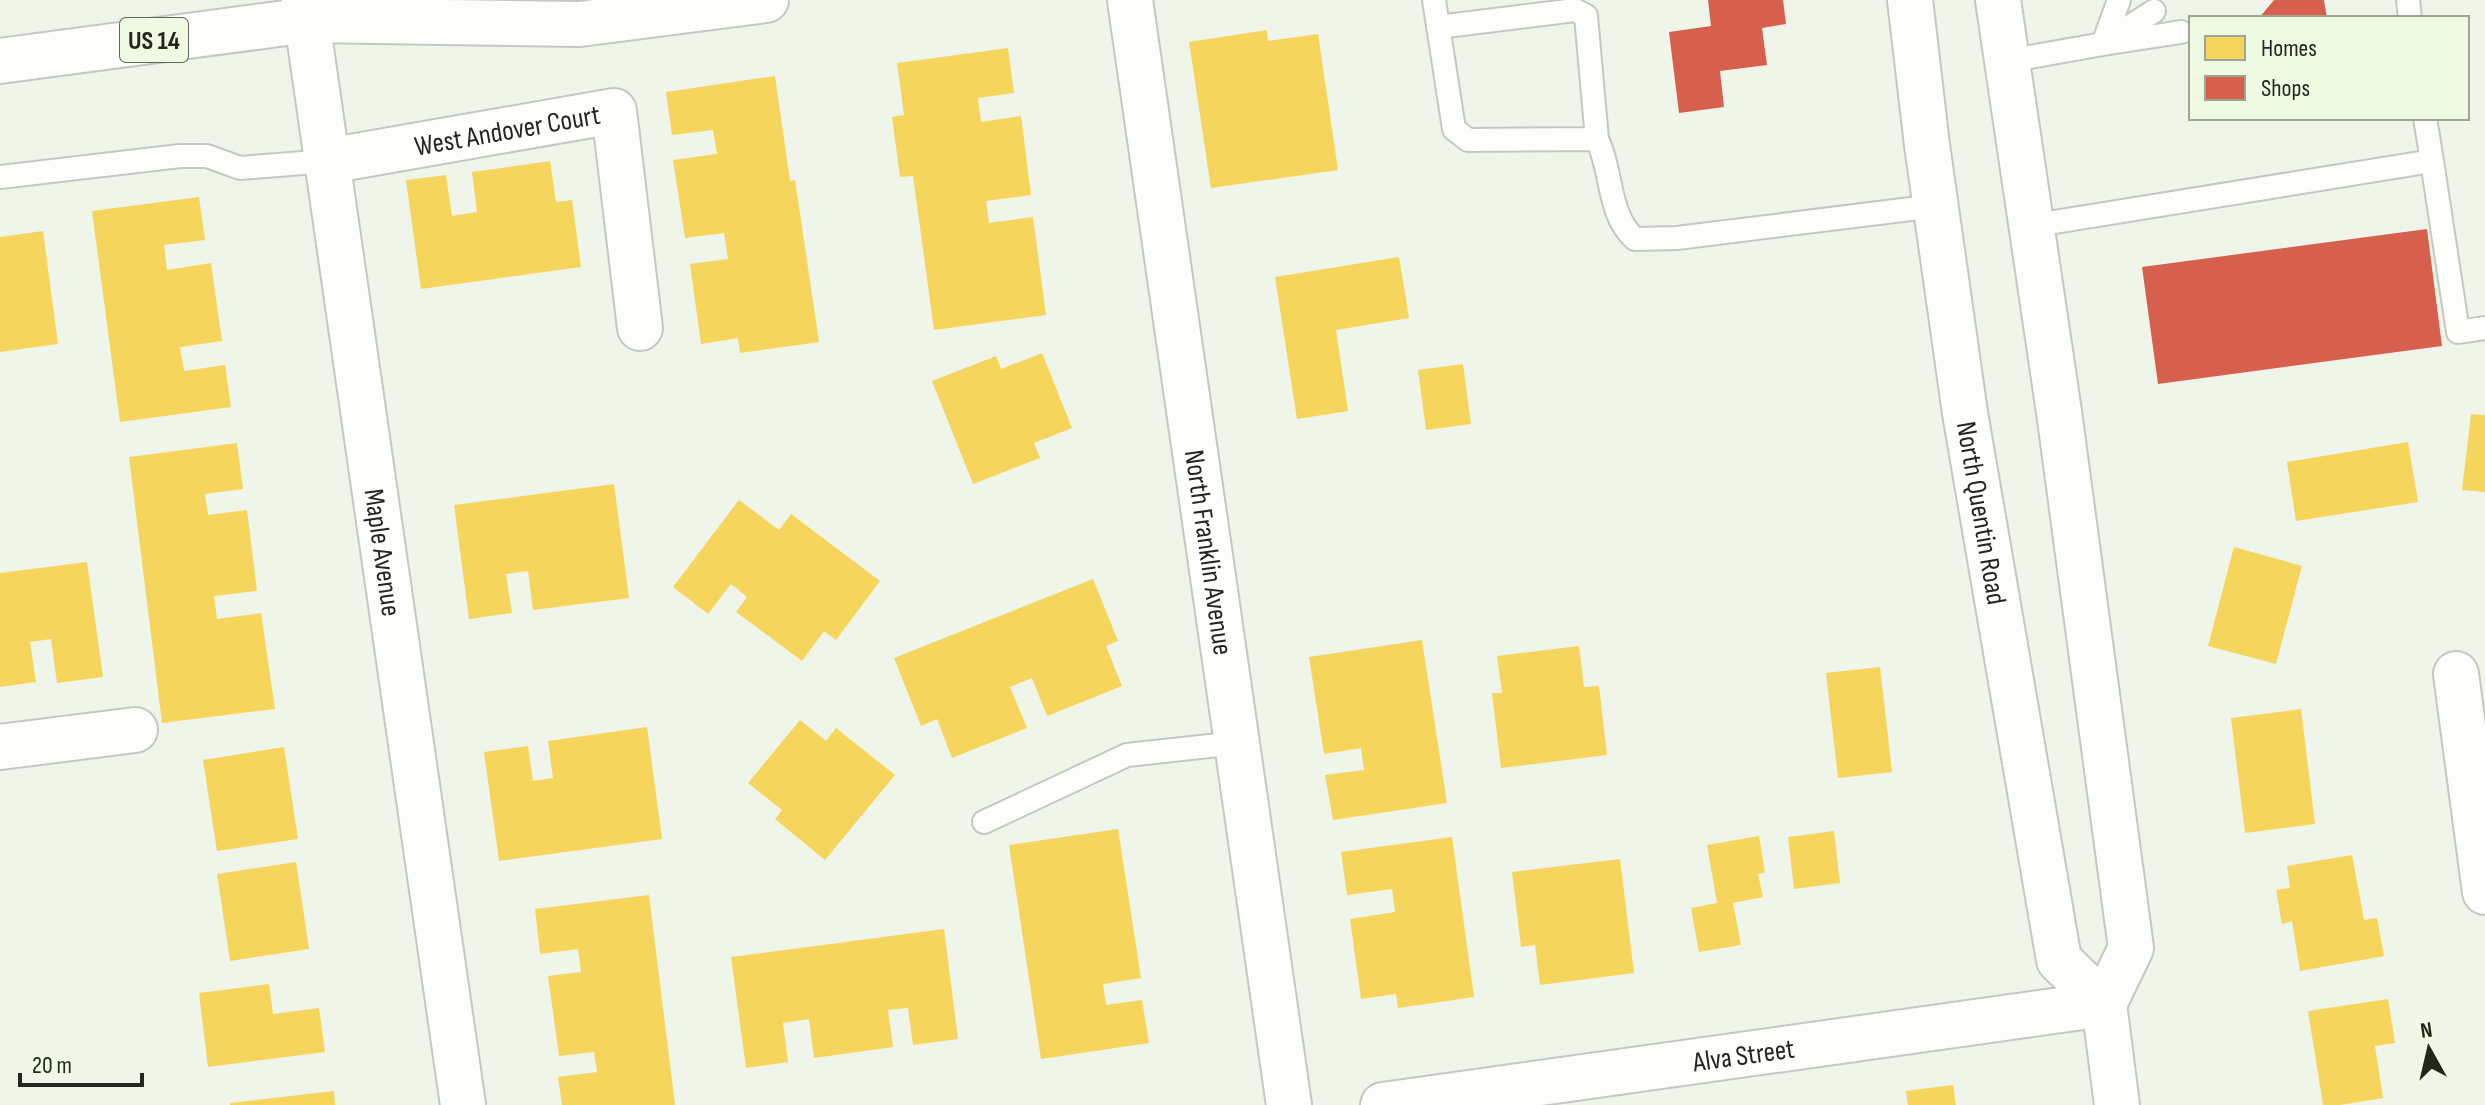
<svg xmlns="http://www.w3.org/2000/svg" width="2485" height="1105" font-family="'Sofia Sans Condensed',sans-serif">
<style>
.homes{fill:#f6d55c}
.shops{fill:#d6604d}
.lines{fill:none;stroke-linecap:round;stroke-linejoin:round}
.service-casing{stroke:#c4c9bf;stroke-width:26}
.minor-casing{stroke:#c4c9bf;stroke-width:48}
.secondary-casing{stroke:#c4c9bf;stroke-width:48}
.primary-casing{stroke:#c4c9bf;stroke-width:48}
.service{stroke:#fdfefc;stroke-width:22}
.minor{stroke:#fdfefc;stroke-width:44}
.secondary{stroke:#fdfefc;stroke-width:44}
.primary{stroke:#fdfefc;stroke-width:44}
.labels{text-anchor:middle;stroke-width:8;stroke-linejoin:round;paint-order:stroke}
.shield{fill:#effae3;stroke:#606658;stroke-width:2}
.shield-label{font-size:26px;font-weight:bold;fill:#22261d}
.street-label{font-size:28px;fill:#22261d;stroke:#effae3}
</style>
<rect width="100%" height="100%" fill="#eff5e8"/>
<!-- homes -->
<path class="homes" d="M 1267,30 L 1268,41 L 1318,34 L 1338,170 L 1211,188 L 1189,42 Z
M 1008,48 L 1014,93 L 978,98 L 981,122 L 1021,116 L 1031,195 L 986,201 L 989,223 L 1033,217 L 1046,315 L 934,330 L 913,176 L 900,177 L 892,117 L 904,115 L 897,63 Z
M 775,76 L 790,181 L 795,180 L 819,342 L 740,353 L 738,338 L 701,344 L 690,264 L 728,259 L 724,233 L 685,238 L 673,160 L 717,154 L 713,130 L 672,135 L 666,92 Z
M 550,161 L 556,202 L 572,200 L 581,267 L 421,289 L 406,180 L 446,175 L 452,216 L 477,212 L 472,172 Z
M 199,197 L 205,240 L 164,245 L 167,270 L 211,263 L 222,341 L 180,347 L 184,371 L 225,365 L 231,407 L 120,422 L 92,211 Z
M 43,231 L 58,344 L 0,352 L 0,237 Z
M 1399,257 L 1409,318 L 1336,330 L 1348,411 L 1297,419 L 1275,277 Z
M 1042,353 L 1072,428 L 1034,443 L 1040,458 L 973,484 L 932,381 L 996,356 L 1001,369 Z
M 1463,364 L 1471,424 L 1426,430 L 1418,370 Z
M 2471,414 L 2485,415 L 2485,492 L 2462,490 Z
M 2408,442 L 2418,502 L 2296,521 L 2287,462 Z
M 237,443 L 243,489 L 205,494 L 208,515 L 247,510 L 257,591 L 214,596 L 217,619 L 261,613 L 275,709 L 162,723 L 129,457 Z
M 614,484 L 629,598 L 533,610 L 528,571 L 506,574 L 512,613 L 469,619 L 454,505 Z
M 739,500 L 779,530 L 791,514 L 880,581 L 836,640 L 824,631 L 802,661 L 736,612 L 747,597 L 731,584 L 708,614 L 673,587 Z
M 2234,547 L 2302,566 L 2276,664 L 2208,646 Z
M 87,562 L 103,677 L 57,683 L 51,639 L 30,642 L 36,682 L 0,687 L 0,573 Z
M 1093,579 L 1118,641 L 1106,646 L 1122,686 L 1047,716 L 1032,678 L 1010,687 L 1027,728 L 952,758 L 937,719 L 921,726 L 894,658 Z
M 1422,640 L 1447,803 L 1333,820 L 1325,775 L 1364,770 L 1361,748 L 1324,754 L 1309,657 Z
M 1579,646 L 1584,687 L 1599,686 L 1607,755 L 1501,768 L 1492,693 L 1502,693 L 1497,656 Z
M 1880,667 L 1892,772 L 1838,778 L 1826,673 Z
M 2301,709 L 2315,824 L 2245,833 L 2231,718 Z
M 800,720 L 826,741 L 836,728 L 895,775 L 825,860 L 775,819 L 782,810 L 748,783 Z
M 647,727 L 662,839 L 499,861 L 484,752 L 528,746 L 533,781 L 553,778 L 548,741 Z
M 284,747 L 298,839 L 217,851 L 203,760 Z
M 1118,829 L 1141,978 L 1103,984 L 1106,1005 L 1142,1000 L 1149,1043 L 1041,1059 L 1009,845 Z
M 1834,831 L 1840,883 L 1794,889 L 1788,837 Z
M 1759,836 L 1765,873 L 1758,874 L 1763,897 L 1733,903 L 1741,945 L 1699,952 L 1691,908 L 1717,903 L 1707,845 Z
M 1452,837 L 1474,997 L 1398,1008 L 1396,994 L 1361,999 L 1350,919 L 1395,912 L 1392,889 L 1347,895 L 1341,852 Z
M 2352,855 L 2364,920 L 2377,918 L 2384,956 L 2300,971 L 2292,921 L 2282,924 L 2276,890 L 2290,888 L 2287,866 Z
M 1620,859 L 1634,973 L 1540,985 L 1535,945 L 1521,947 L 1512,872 Z
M 296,862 L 309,949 L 230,961 L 217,874 Z
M 649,895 L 675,1105 L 562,1105 L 558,1077 L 597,1072 L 594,1052 L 559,1056 L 548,976 L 581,972 L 578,949 L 540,954 L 535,909 Z
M 944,929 L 958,1039 L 913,1045 L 908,1008 L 888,1010 L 893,1047 L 814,1058 L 809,1019 L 783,1023 L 788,1062 L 746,1068 L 731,957 Z
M 269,984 L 273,1014 L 319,1008 L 325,1052 L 208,1067 L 199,993 Z
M 2388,999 L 2395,1043 L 2375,1046 L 2383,1098 L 2340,1105 L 2323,1105 L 2308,1011 Z
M 1953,1085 L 1956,1105 L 1908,1105 L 1906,1091 Z
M 334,1091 L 335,1105 L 230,1105 L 230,1103 Z"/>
<!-- shops -->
<path class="shops" d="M 1708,0 L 1783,0 L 1786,24 L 1762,28 L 1767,65 L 1720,71 L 1724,107 L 1679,113 L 1669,32 L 1711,26 Z
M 2274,0 L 2324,0 L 2327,18 L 2259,18 Z
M 2427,229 L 2442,346 L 2158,384 L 2142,267 Z"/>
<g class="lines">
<!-- service casing -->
<g class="service-casing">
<path id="service" d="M 1434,0 L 1454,129 L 1468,140 L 1597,139 C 1613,172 1607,214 1635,239 L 1677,238 L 1935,206
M 2408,0 L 2410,18
M 2154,11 L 2103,44 L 2181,32
M 1438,27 L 1575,10 L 1586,16 L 1597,139
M 2007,61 L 2103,44 L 2119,0
M 2432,161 L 2458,332 L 2485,328
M 0,177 L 180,156 L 207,156 L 240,168 L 328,161
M 2030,226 L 2432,161 L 2425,118
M 984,822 L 1127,755 L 1237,743"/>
</g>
<!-- minor casing -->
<g class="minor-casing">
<g id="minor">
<path id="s1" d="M 304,0 L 463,1105"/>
<path id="s2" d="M 1130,0 L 1289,1105"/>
<path id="s3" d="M 328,161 L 614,111 L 640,328"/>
<path d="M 2456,674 L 2485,892"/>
<path d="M 0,747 L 135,730"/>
<path id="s4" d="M 1383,1105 L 2104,1004"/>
</g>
</g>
<!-- secondary casing -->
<g class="secondary-casing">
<g id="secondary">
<path id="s5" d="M 1910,0 L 1927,145 L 1965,413 L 2059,960 L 2104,1004"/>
<path d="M 1998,0 L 2059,412 L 2131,948 L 2104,1004 L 2117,1105"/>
</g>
</g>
<!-- primary casing -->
<g class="primary-casing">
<path id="primary" d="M 308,20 L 580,24 L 766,0
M 0,61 L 308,20 L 335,13"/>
</g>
<!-- service -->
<use href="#service" class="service"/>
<!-- minor -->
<use href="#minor" class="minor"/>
<!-- secondary -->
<use href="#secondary" class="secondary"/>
<!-- primary -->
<use href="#primary" class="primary"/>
</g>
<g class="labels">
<!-- shield labels -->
<rect class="shield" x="120" y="18" width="68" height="44" rx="6"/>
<g class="shield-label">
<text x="154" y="49">US 14</text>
</g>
<!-- street labels -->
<g class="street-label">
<text dy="10" stroke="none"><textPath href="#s3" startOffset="182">West Andover Court</textPath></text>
<text dy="10" stroke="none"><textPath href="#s5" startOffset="518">North Quentin Road</textPath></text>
<text dy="10" stroke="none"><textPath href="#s1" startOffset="558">Maple Avenue</textPath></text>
<text dy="10" stroke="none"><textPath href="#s2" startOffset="558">North Franklin Avenue</textPath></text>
<text dy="10" stroke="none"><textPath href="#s4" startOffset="364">Alva Street</textPath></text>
</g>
</g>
<!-- legend -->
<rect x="2189" y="16" width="280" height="104" fill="#effae3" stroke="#9da594" stroke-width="2"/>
<rect x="2205" y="36" width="40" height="24" fill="#f6d55c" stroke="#9da594" stroke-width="2"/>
<text x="2261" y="56" font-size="24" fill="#22261d">Homes</text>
<rect x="2205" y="76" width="40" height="24" fill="#d6604d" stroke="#9da594" stroke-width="2"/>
<text x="2261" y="96" font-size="24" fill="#22261d">Shops</text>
<!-- north arrow -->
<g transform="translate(2429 1049) rotate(352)" stroke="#effae3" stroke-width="6" paint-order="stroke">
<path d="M0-6L14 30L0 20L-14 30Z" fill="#22261d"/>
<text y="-12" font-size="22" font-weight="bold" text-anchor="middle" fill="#22261d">N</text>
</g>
<!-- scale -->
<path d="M20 1073v12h122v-12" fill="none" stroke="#22261d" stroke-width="4"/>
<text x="32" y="1073" font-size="24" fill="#22261d" stroke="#effae3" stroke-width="6" paint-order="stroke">20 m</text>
</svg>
